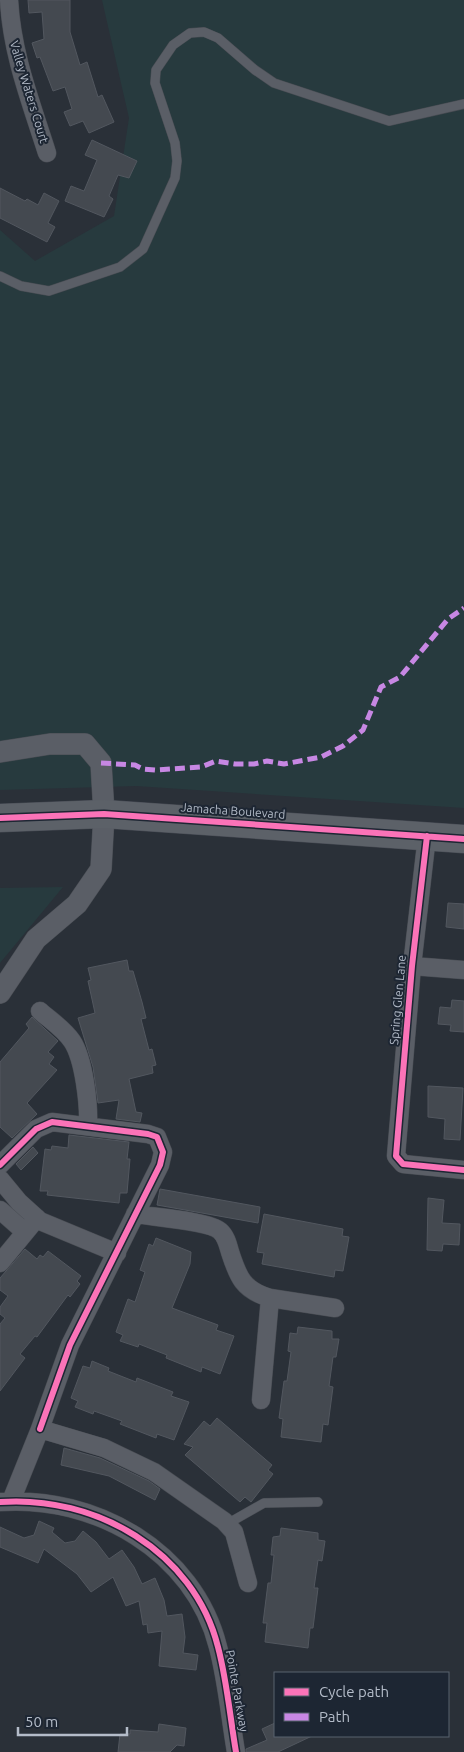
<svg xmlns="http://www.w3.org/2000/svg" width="464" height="1752" font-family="Ubuntu,sans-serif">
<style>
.green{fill:#273a3e}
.building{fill:#444950;stroke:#52575f}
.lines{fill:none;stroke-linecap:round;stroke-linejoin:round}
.service-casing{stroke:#484c53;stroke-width:10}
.minor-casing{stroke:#484c53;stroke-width:19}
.tertiary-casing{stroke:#484c53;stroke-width:22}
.primary-casing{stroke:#484c55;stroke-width:29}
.service{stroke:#5a5e66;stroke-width:9}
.minor{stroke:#5a5e66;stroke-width:18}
.tertiary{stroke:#5a5e66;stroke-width:21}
.primary{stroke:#5c6168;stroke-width:28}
.quiet{stroke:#c787e3;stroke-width:5;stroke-dasharray:10 5;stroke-linecap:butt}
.cycleway-casing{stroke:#1d2633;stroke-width:9}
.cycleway{stroke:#fb73b8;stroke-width:6}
.labels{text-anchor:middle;stroke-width:4;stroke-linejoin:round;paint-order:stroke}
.street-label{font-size:12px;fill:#b4bcc9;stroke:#1d2633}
</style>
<rect width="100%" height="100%" fill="#2a3038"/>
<!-- green -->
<path class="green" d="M 102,0 L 464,0 L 464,808 L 136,786 L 0,790 L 0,230 L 35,261 L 114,216 L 129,118 Z
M 63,887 L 0,963 L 0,888 Z"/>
<!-- building -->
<path class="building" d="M 28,0 L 70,0 L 70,32 L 80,65 L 87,62 L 98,97 L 102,95 L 114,122 L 89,133 L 83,121 L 70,126 L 64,112 L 72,109 L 65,87 L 53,91 L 40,57 L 37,58 L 32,43 L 44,39 L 42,12 L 29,13 Z
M 92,140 L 137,161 L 129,178 L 118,175 L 109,196 L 113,199 L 104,217 L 65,201 L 71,186 L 84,191 L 97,160 L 85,155 Z
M 0,188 L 25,201 L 27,199 L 38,205 L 44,193 L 59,201 L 48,223 L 55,227 L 47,242 L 0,218 Z
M 448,903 L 464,904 L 464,929 L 446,927 Z
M 127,960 L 129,971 L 133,971 L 142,1002 L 146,1018 L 141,1019 L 149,1050 L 152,1049 L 156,1065 L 152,1066 L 153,1073 L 129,1079 L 136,1112 L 142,1113 L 140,1122 L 116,1119 L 119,1100 L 98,1103 L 93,1067 L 78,1018 L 95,1013 L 88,981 L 91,980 L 88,968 Z
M 452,1000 L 464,1001 L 464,1032 L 450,1031 L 451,1025 L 438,1024 L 440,1007 L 451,1008 Z
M 32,1017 L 58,1041 L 48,1052 L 54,1057 L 49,1064 L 57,1070 L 27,1103 L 37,1114 L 12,1138 L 0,1127 L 0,1062 L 29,1028 L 26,1024 Z
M 428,1086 L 463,1088 L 460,1140 L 444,1139 L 445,1119 L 428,1117 Z
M 69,1135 L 129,1142 L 127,1159 L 130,1159 L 127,1193 L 120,1193 L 119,1203 L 47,1195 L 48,1191 L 40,1191 L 45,1149 L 51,1150 L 52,1146 L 68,1148 Z
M 33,1147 L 38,1153 L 21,1170 L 16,1164 Z
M 160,1189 L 260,1207 L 258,1223 L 157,1205 Z
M 428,1198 L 444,1200 L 442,1223 L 460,1224 L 459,1245 L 443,1244 L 442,1251 L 427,1250 Z
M 264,1214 L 343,1229 L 342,1236 L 349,1237 L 343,1271 L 335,1270 L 334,1277 L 262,1264 L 264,1253 L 257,1252 Z
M 156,1238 L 191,1252 L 190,1264 L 172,1308 L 218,1325 L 216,1330 L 234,1336 L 220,1374 L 202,1367 L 201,1372 L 166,1358 L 167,1355 L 139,1344 L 138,1347 L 120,1341 L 123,1335 L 116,1332 L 128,1299 L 135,1302 L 145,1272 L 140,1270 L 149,1244 L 153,1246 Z
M 25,1249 L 37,1259 L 40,1255 L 43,1257 L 48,1251 L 81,1276 L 77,1281 L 80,1284 L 70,1297 L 68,1295 L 37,1337 L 35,1336 L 20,1354 L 25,1358 L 0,1391 L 0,1324 L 5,1318 L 0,1314 L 0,1307 L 8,1296 L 0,1290 L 0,1278 Z
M 298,1327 L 332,1331 L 332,1339 L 339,1339 L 336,1357 L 333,1357 L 329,1386 L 333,1387 L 328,1425 L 323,1424 L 321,1442 L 281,1437 L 283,1419 L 279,1418 L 284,1381 L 287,1381 L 291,1352 L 288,1351 L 290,1333 L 297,1334 Z
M 92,1361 L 109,1368 L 108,1371 L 136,1382 L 137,1378 L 173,1392 L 171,1396 L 189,1402 L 174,1440 L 157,1434 L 156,1438 L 120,1424 L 122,1421 L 94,1411 L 93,1414 L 75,1407 L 78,1401 L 71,1398 L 83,1366 L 90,1368 Z
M 217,1418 L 272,1465 L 268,1470 L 273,1474 L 251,1502 L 245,1497 L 240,1502 L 185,1455 L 193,1447 L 184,1444 L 204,1421 L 210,1426 Z
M 64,1448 L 100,1458 L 149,1481 L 160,1489 L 155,1500 L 109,1476 L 61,1465 Z
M 39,1521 L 54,1528 L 52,1532 L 65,1543 L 75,1541 L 83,1531 L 96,1542 L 109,1559 L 122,1550 L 134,1567 L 142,1584 L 155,1578 L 164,1600 L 167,1616 L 182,1614 L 185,1637 L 183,1653 L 198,1655 L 196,1670 L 159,1666 L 162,1631 L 148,1633 L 147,1624 L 143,1625 L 139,1601 L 126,1606 L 113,1577 L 91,1592 L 77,1574 L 44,1549 L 38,1563 L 0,1547 L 0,1527 L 24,1538 L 34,1535 Z
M 281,1528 L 318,1533 L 318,1540 L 325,1541 L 322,1561 L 318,1560 L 314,1588 L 318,1588 L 313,1628 L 310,1628 L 308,1648 L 265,1642 L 267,1623 L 263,1623 L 268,1583 L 271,1583 L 274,1555 L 271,1555 L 273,1537 L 280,1536 Z
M 275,1723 L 275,1736 L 312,1736 L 278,1752 L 246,1752 L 246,1749 L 267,1740 L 262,1729 Z
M 159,1724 L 186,1728 L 184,1746 L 177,1745 L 170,1752 L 118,1752 L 120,1734 L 130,1734 L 130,1730 L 158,1732 Z"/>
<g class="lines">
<!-- service casing -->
<g class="service-casing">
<path id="service" d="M 0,276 L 21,286 L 49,291 L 120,267 L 143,249 L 175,178 L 177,161 L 175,143 L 155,83 L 156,70 L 173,45 L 190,33 L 204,32 L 218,38 L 255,70 L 274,83 L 389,121 L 464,104
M 227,1524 L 264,1503 L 318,1502"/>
</g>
<!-- minor casing -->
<g class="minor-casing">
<path id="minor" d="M 9,0 C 12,55 31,102 47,153
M 427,836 L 412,966 L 396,1156 L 403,1164 L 464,1170
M 412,966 L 464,970
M 40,1011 C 50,1020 64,1029 72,1041 C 84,1059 89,1104 88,1126
M 0,1165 L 36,1129 L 52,1122 L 148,1134 L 157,1137 L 163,1152 L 160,1165 L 70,1345 L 40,1429
M 0,1179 L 19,1202 L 40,1221 L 117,1253
M 0,1210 L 25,1232
M 135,1214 C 152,1217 210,1221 220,1231 C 226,1236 228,1245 230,1252 C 238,1277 243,1290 270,1298
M 0,1263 L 37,1218
M 261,1400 L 270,1298 L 335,1308
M 11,1501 L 40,1429 L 104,1448 L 154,1472 L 224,1521 L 234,1532 L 248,1583
M 0,1502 C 95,1495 194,1551 218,1647 C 227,1681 230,1717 236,1752"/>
</g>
<!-- tertiary casing -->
<g class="tertiary-casing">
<path id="tertiary" d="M 0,752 L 50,744 L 85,744 L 101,763 L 104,814 L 101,869 L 77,904 L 36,939 L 0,993"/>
</g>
<!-- primary casing -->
<g class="primary-casing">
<path id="primary" d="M 0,818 L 104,814 L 464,839"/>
</g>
<!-- service -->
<use href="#service" class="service"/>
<!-- minor -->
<use href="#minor" class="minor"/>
<!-- tertiary -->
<use href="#tertiary" class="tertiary"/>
<!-- primary -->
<use href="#primary" class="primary"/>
<!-- quiet -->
<path class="quiet" d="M 101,763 L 135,765 L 143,769 L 155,770 L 201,767 L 216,761 L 235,764 L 254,764 L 267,761 L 284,764 L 321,757 L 343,746 L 363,730 L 381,687 L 400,677 L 448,619 L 464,608"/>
<!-- cycleway casing -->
<g class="cycleway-casing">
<path id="cycleway" d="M 0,818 L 104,814 L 464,839
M 427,836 L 412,966 L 396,1156 L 403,1164 L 464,1170
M 0,1165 L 36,1129 L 52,1122 L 148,1134 L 157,1137 L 163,1152 L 160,1165 L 70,1345 L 40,1429
M 0,1502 C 95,1495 194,1551 218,1647 C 227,1681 230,1717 236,1752"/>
</g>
<!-- cycleway -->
<use href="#cycleway" class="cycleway"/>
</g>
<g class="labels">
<!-- street labels -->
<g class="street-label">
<text transform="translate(29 92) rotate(73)" y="4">Valley Waters Court</text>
<text transform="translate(233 811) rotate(4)" y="4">Jamacha Boulevard</text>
<text transform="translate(398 1000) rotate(-85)" y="4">Spring Glen Lane</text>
<text transform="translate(237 1691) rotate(80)" y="4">Pointe Parkway</text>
</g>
</g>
<!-- legend -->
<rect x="274" y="1672" width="175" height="65" fill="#1d2633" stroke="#59626f"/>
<rect x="284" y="1688" width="25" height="8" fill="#fb73b8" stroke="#59626f"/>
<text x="319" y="1697" font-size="15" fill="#b4bcc9">Cycle path</text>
<rect x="284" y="1713" width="25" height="8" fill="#c787e3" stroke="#59626f"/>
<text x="319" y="1722" font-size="15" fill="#b4bcc9">Path</text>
<!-- scale -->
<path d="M18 1727v8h109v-8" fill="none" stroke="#b4bcc9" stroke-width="2.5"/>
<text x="25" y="1727" font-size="15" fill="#b4bcc9" stroke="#1d2633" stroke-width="4" paint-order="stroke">50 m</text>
</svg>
